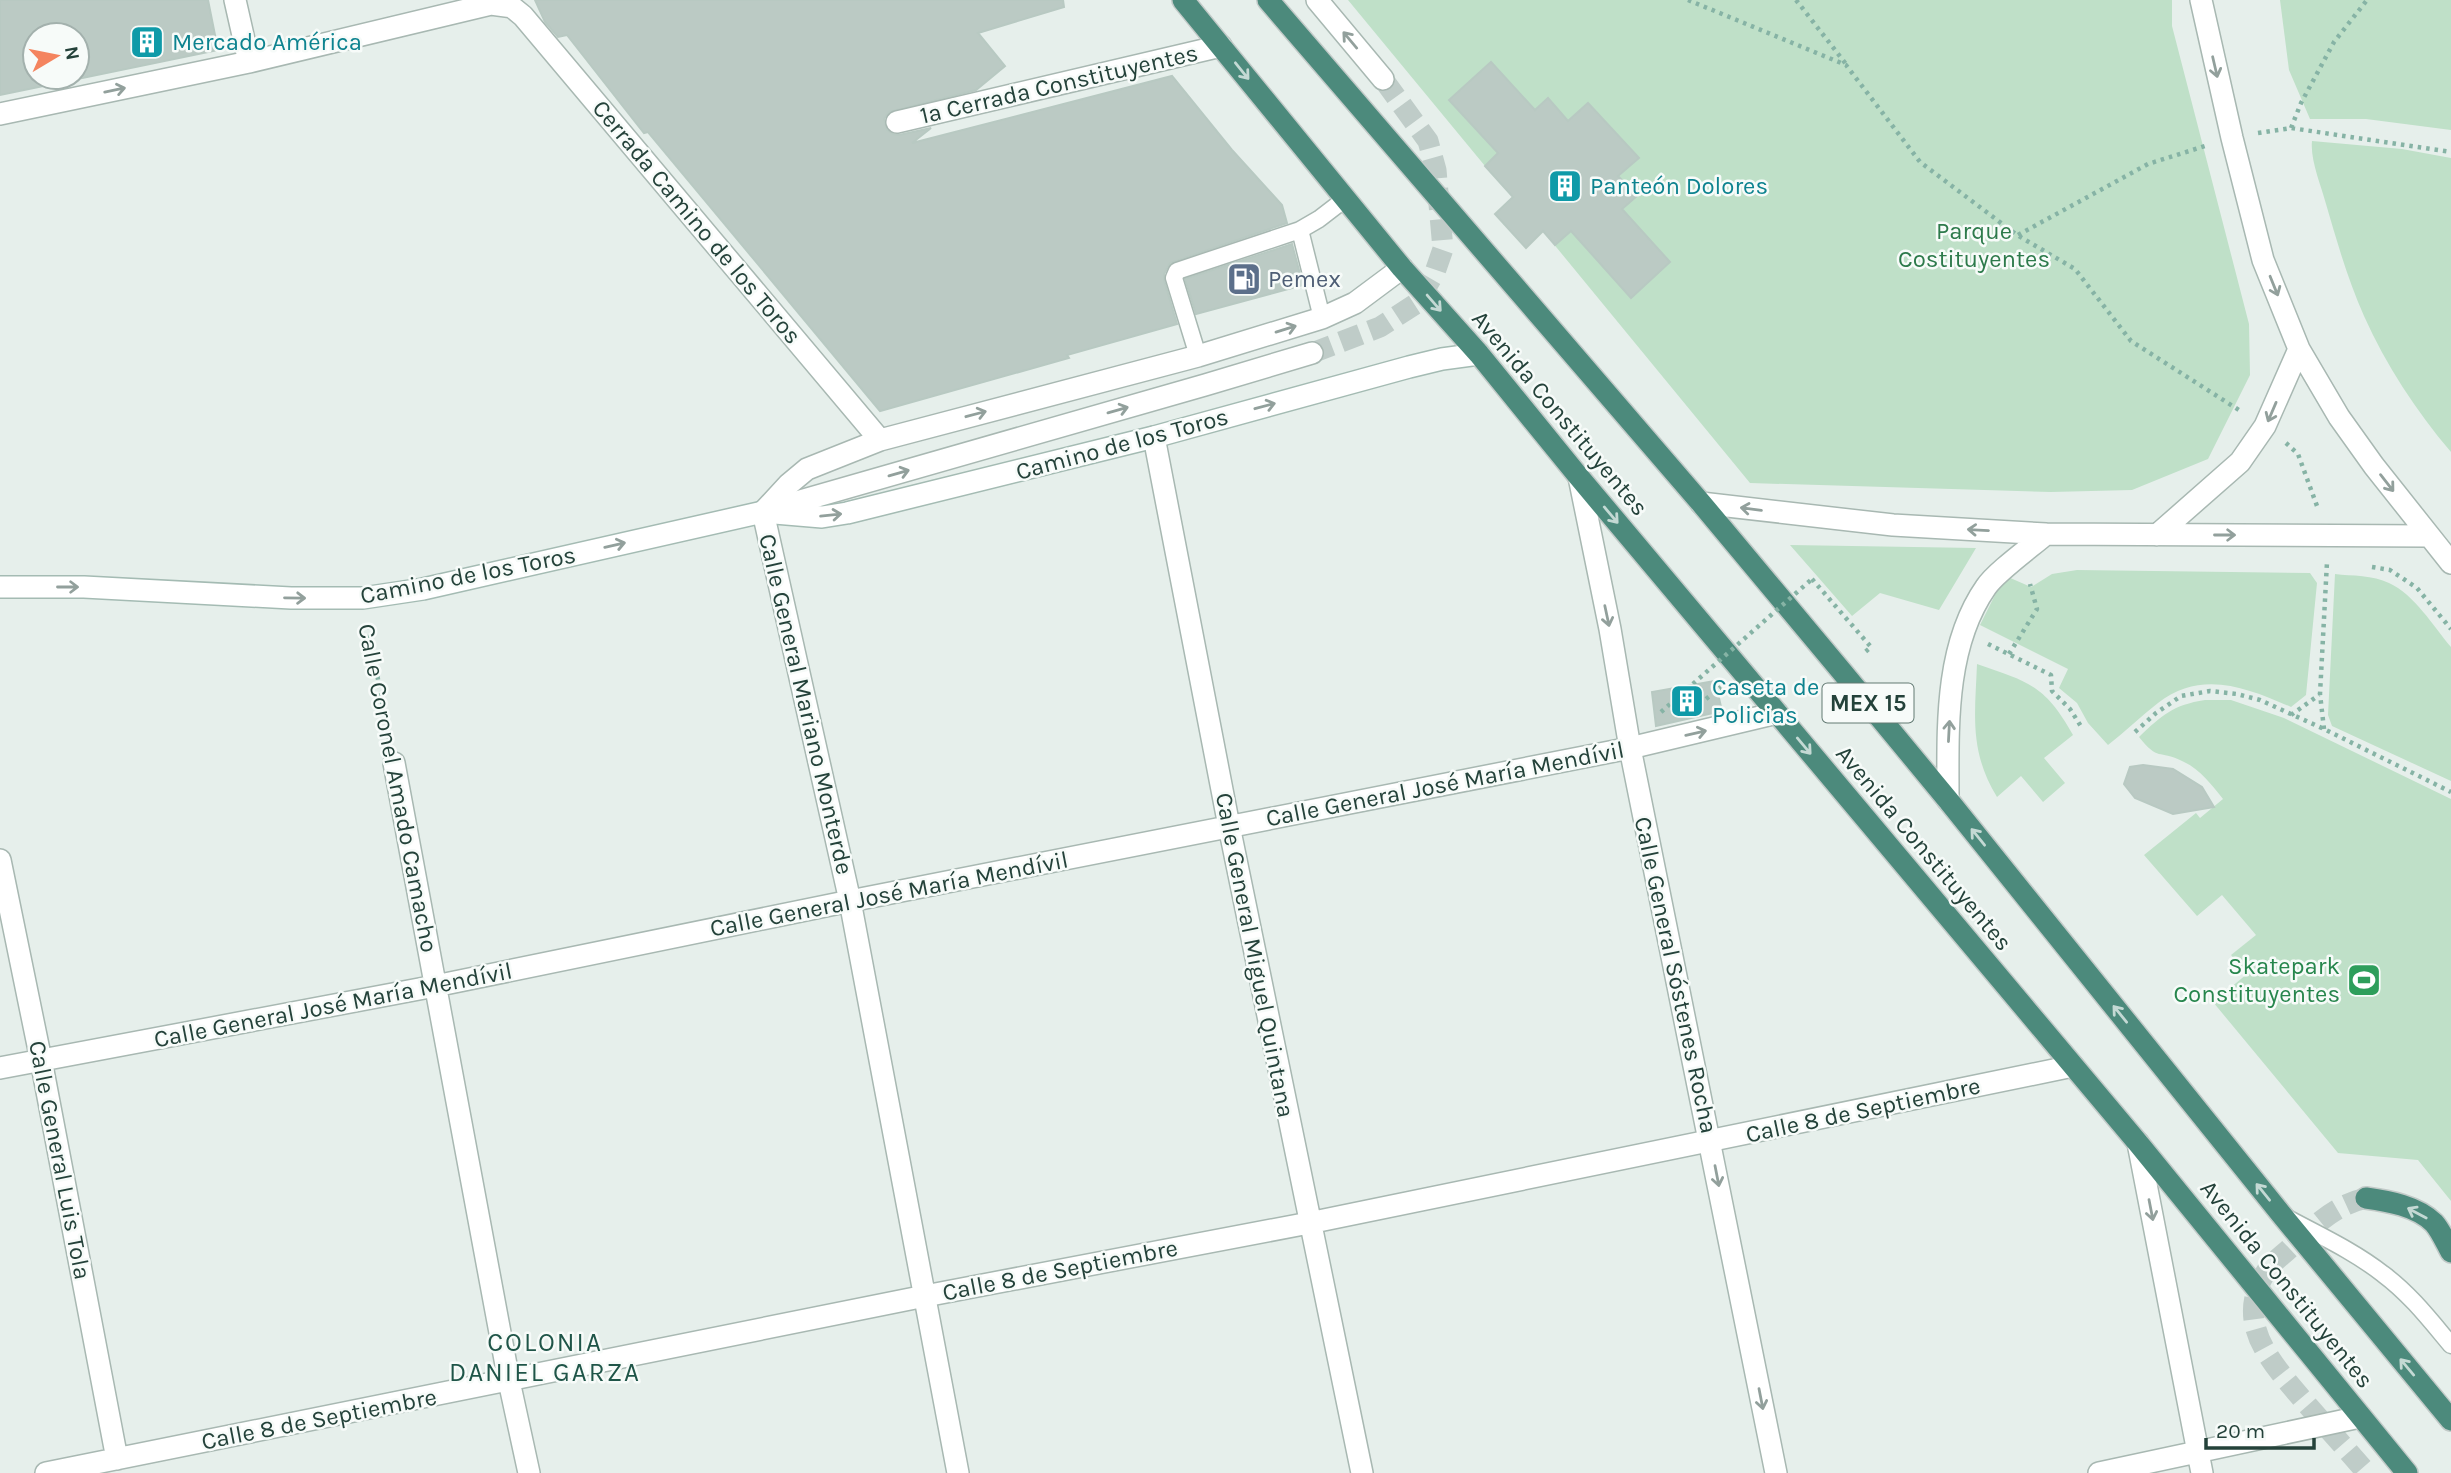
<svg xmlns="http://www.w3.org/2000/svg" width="2451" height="1473" font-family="Karla,sans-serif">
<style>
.green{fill:#bfe0c8}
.building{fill:#bbcac4;stroke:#b8c9c2;stroke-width:2;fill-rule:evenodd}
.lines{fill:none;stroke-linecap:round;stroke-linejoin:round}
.tertiary-tunnel{stroke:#bfccc8;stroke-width:21;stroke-dasharray:21 10;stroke-linecap:butt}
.trunk-tunnel{stroke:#bfccc8;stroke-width:21;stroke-dasharray:21 10;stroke-linecap:butt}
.service-casing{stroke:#a8b8b2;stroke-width:19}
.minor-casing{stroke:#a8b8b2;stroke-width:24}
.tertiary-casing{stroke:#a8b8b2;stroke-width:24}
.secondary-casing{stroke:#a4bbb3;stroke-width:24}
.trunk-casing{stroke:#c2cac8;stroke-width:24}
.path{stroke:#86b3a5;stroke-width:4.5;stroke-dasharray:3.5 5;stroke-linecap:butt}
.service{stroke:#fff;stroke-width:16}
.minor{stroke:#fff;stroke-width:21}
.tertiary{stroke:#fff;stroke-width:21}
.secondary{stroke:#fff;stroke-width:21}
.trunk{stroke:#4c8a7c;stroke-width:21}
.path-bridge{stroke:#86b3a5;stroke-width:4.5;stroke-dasharray:3.5 5;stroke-linecap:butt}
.oneway{stroke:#92a09c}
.oneway2{stroke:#c4d9d4}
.labels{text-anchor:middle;stroke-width:5;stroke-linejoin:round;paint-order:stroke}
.shield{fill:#f7fbf9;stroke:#637a73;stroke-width:2}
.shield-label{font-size:23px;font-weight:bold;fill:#24423a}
.culture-label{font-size:24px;fill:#0d838f;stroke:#f7fbf9;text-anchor:start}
.street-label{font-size:24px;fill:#24423a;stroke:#f7fbf9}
.park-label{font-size:24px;fill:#2d7a4b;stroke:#f7fbf9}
.service-label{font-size:24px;fill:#4e5e75;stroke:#f7fbf9;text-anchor:start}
.leisure-label{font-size:24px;fill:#27864d;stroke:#f7fbf9;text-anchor:end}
.neighbourhood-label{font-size:26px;letter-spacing:2px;fill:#1f5548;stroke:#f7fbf9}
</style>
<rect width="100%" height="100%" fill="#e6efeb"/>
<!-- green -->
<path class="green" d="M 1348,0 L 2172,0 L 2172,26 L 2249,324 L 2250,375 L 2208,459 L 2132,490 L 2051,492 L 1750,483 L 1543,231 L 1485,166 Z
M 2280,0 L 2451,0 L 2451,130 L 2366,119 L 2310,119 L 2289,70 Z
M 2312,141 L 2402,149 L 2451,158 L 2451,452 C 2416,411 2386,365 2364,316 C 2348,280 2337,242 2326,204 C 2321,185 2310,160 2312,141 Z
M 1790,545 L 1976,548 L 1939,610 L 1880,593 L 1852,616 Z
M 2077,570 L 2310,573 L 2317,583 L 2306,695 L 2291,707 C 2247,688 2202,669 2158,703 C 2141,716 2125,732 2108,745 L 2088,723 L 2077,703 L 2059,688 L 2068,669 L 1980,625 L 1997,591 L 2008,577 L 2031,587 L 2052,574 Z
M 2335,574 C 2352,576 2373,575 2389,583 C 2415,595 2433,626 2451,647 L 2451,781 L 2332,726 L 2328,715 Z
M 1977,664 C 2029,682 2045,685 2073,735 L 2044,758 L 2065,783 L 2043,802 L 2021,776 L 1997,797 C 1969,751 1975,715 1977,664 Z
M 2205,700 L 2231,700 L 2284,718 L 2451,799 L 2451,1201 L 2418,1160 L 2338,1153 L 2213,1002 L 2247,974 L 2231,955 L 2256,935 L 2222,895 L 2197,916 L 2144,855 L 2196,813 L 2200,818 L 2223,799 C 2211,784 2200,769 2182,761 C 2158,749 2159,762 2139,737 C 2162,715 2173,705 2205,700 Z"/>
<!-- building -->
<path class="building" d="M 0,0 L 208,0 L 218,50 L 0,95 ZM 35,35 L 77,35 L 77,77 L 35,77 Z
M 535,0 L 1063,0 L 1064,7 L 978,33 L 1005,66 L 976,90 L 889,112 L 884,119 L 887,130 L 893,134 L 899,135 L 931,128 L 912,143 L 1172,76 L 1232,150 L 1282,205 L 1287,223 L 1170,263 L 1164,274 L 1164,280 L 1177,324 L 1067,355 L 1069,358 L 880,411 L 648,132 L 644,133 L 567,35 L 558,37 L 545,22 Z
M 1491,62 L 1535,110 L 1548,98 L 1568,121 L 1588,103 L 1639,158 L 1618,176 L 1637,196 L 1622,209 L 1670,262 L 1631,298 L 1571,231 L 1555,245 L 1543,231 L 1526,248 L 1495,214 L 1513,197 L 1485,166 L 1498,153 L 1449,100 Z
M 1292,244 L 1303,285 L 1196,314 L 1185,279 Z
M 1715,681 L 1722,711 L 1656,726 L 1652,692 Z
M 2143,765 L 2173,769 L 2202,787 L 2214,807 L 2173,814 L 2135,798 L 2124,784 L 2130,767 Z"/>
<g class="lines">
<!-- tertiary-tunnel -->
<path class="tertiary-tunnel" d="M 1312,353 L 1380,327 L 1417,303 L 1435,272 L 1443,249 L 1436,170 L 1428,141 L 1383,79"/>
<!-- trunk-tunnel -->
<path class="trunk-tunnel" d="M 2366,1198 C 2333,1206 2316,1225 2291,1247 C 2284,1254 2274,1261 2268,1269 C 2232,1321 2270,1361 2303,1400 C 2324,1424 2346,1449 2367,1473"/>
<!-- service casing -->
<g class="service-casing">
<path id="service" d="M 1300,230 L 1322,318
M 1198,356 L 1174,278 L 1177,271 L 1300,230 L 1319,219 L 1345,199
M 2289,1219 C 2321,1236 2355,1252 2383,1274 C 2410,1294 2430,1320 2451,1345"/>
</g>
<!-- minor casing -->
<g class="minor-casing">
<path id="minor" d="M 235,0 L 249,62
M 2201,0 L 2232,138 L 2263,260 L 2299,349 L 2339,417 L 2374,466 L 2451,563
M 0,114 L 249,62 L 491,4 L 512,7 L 523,16 L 880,440
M 897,122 L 1221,46
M 1154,437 L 1229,826 L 1362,1473
M 1701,503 L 1893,525 L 2046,534 L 2428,536
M 2157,535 L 2240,462 L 2265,426 L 2299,349
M 394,763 L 509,1381 L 529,1473
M 1948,800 C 1948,729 1944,647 1986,587 C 1996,572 2031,547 2046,534
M 0,860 L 41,1060 L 117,1459
M 0,1068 L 435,986 L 850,901 L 1630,748 L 1777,713
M 2138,1143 L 2202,1473
M 46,1473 L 925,1296 L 1309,1223 L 2073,1066
M 958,1473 L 850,901 L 763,512 L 789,484 L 807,469 L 880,440 L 1198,356 L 1322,318 L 1355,303 L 1402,268
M 2099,1473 L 2360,1417"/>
</g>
<!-- tertiary casing -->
<g class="tertiary-casing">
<path id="tertiary" d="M 1317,0 L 1383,79
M 1579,477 L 1610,629 L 1630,748 L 1776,1473
M 765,511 L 1205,385 L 1312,353"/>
</g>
<!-- secondary casing -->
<g class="secondary-casing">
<path id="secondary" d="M 0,587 L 84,587 L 291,598 L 363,598 L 423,589 L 763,512 L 822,517 L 847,513 L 1154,437 L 1409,367 L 1442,359 L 1479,354"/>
</g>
<!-- trunk casing -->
<g class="trunk-casing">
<path id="trunk" d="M 1183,0 L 1402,268 L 1479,354 L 1579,477 L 2138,1143 L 2407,1473
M 1268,0 L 1701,503 L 1843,673 L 1948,800 L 2281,1214 L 2451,1420
M 2366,1198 C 2388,1201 2417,1206 2434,1223 C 2441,1231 2446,1243 2451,1252"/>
</g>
<!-- path -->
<path class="path" d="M 1688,0 L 1846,65 L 1920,162 L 2017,235 L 2075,269 L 2131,341 L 2242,412
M 1796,0 L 1846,64
M 2291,128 L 2301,103 L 2334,42 L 2367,0
M 2258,133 L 2291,128 L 2451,152
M 2018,235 L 2148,164 L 2205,146
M 2286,443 L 2298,454 L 2317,506
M 2372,567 L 2390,570 L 2417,588 L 2451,629
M 1812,579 L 1871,647 L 1864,653
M 368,626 L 389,738
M 1988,644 L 2051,675 L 2052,691 L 2070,709 L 2082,728
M 2009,654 L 2037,609 L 2030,584
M 1706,699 L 1721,687
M 2291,715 L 2319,695
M 2324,729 L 2320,694 L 2327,562
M 2135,732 L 2156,713 L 2181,696 L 2210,691 L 2237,694 L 2260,700 L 2324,729 L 2451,792"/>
<!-- service -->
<use href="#service" class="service"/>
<!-- minor -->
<use href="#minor" class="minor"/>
<!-- tertiary -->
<use href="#tertiary" class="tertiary"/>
<!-- secondary -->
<use href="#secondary" class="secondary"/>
<!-- trunk -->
<use href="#trunk" class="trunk"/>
<!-- path-bridge -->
<path class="path-bridge" d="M 1661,712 L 1812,579"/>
</g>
<!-- one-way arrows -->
<defs><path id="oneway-shaft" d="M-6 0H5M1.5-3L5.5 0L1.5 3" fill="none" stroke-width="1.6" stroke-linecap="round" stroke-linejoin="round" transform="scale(1.75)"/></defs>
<g class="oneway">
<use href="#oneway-shaft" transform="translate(1350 40) rotate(-130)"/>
<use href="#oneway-shaft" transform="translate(2215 67) rotate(77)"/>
<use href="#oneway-shaft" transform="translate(115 90) rotate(-12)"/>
<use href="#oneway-shaft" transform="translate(2274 286) rotate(68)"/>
<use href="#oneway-shaft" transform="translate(1286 329) rotate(-17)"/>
<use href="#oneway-shaft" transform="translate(1265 406) rotate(-15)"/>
<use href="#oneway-shaft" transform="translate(1118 410) rotate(-16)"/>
<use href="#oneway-shaft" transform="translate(2272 412) rotate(113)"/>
<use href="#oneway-shaft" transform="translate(976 414) rotate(-15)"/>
<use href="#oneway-shaft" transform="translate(899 473) rotate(-16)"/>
<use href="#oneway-shaft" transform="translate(2387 483) rotate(52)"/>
<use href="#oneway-shaft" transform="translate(1751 509) rotate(-173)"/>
<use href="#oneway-shaft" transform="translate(831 515) rotate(-6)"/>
<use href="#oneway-shaft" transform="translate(1978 530) rotate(-177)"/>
<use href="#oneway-shaft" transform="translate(2225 535)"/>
<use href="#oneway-shaft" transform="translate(615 545) rotate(-13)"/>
<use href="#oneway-shaft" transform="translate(68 587)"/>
<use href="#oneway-shaft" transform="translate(295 598) rotate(1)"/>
<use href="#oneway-shaft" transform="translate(1607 616) rotate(78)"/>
<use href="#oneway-shaft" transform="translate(1949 731) rotate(-87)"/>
<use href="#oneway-shaft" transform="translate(1696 733) rotate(-13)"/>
<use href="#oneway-shaft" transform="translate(1717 1176) rotate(79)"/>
<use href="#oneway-shaft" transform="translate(2151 1210) rotate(79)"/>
<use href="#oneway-shaft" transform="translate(1761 1399) rotate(79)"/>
</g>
<g class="oneway2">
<use href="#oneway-shaft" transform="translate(1242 71) rotate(51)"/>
<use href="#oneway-shaft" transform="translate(1434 303) rotate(49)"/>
<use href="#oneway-shaft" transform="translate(1611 515) rotate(50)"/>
<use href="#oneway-shaft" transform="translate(1804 746) rotate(50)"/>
<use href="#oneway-shaft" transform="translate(1978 837) rotate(-129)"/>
<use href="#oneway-shaft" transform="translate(2120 1014) rotate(-129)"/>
<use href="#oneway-shaft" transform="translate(2263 1192) rotate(-129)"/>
<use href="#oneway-shaft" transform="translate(2417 1213) rotate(-152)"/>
<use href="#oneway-shaft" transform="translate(2407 1367) rotate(-130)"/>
</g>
<!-- icons -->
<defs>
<g id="building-square" transform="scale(1.75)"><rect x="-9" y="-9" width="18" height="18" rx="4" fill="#0f9aa8" stroke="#f7fbf9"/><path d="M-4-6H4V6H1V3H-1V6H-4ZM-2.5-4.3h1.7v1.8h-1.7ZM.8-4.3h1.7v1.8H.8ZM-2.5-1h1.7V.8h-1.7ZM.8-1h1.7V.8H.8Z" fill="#fff"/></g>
<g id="fuel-square" transform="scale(1.75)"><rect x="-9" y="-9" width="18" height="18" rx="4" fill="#5c6f8a" stroke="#f7fbf9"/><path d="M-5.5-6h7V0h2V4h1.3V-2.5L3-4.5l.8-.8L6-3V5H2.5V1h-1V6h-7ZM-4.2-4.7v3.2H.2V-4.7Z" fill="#fff"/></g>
<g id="stadium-square" transform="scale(1.75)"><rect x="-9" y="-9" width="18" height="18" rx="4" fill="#2e9e5b" stroke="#f7fbf9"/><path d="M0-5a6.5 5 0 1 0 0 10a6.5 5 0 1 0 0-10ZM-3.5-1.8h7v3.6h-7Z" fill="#fff"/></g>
</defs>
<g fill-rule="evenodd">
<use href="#building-square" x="147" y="42"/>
<use href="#building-square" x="1565" y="186"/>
<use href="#fuel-square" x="1244" y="279"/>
<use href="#building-square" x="1687" y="701"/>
<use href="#stadium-square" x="2364" y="980"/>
</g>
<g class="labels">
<!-- shield labels -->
<rect class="shield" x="1822.5" y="683.5" width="91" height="39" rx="5"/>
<g class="shield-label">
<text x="1868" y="711">MEX 15</text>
</g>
<!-- culture labels -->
<g class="culture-label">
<text x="172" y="50">Mercado América</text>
<text x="1590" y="194">Panteón Dolores</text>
<text x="1712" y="695">Caseta de<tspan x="1712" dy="28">Policias</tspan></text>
</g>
<!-- street labels -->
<g class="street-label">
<text transform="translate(1059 84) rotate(-13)" y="8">1a Cerrada Constituyentes</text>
<text transform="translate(697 222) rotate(50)" y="8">Cerrada Camino de los Toros</text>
<text transform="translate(1560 413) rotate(50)" y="8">Avenida Constituyentes</text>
<text transform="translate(1122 444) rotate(-15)" y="8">Camino de los Toros</text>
<text transform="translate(468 575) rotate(-11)" y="8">Camino de los Toros</text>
<text transform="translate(806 704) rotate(77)" y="8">Calle General Mariano Monterde</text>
<text transform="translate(1445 784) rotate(-11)" y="8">Calle General José María Mendívil</text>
<text transform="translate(398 788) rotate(79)" y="8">Calle Coronel Amado Camacho</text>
<text transform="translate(1924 848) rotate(50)" y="8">Avenida Constituyentes</text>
<text transform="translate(889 894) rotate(-11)" y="8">Calle General José María Mendívil</text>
<text transform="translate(1255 955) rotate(79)" y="8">Calle General Miguel Quintana</text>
<text transform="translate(1676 975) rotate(78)" y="8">Calle General Sóstenes Rocha</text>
<text transform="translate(333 1005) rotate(-11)" y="8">Calle General José María Mendívil</text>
<text transform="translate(1863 1110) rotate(-12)" y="8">Calle 8 de Septiembre</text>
<text transform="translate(60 1160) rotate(79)" y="8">Calle General Luis Tola</text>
<text transform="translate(1060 1270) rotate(-11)" y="8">Calle 8 de Septiembre</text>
<text transform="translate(2287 1284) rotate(51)" y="8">Avenida Constituyentes</text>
<text transform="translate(319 1419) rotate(-11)" y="8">Calle 8 de Septiembre</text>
</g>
<!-- park labels -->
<g class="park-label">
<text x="1974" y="239">Parque<tspan x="1974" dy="28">Costituyentes</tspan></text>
</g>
<!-- service labels -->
<g class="service-label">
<text x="1268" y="287">Pemex</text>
</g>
<!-- leisure labels -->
<g class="leisure-label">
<text x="2340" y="974">Skatepark<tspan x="2340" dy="28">Constituyentes</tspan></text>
</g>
<!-- neighbourhood labels -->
<g class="neighbourhood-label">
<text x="545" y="1351">COLONIA<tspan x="545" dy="30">DANIEL GARZA</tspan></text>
</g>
</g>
<!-- north arrow -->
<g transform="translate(56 56) rotate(80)"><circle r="33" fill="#f7fbf9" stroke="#a3b1ad" stroke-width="2"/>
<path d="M0-5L12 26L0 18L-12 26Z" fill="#f4845f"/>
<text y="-10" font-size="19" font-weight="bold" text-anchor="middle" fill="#24423a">N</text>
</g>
<!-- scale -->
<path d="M2206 1438v10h108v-10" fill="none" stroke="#24423a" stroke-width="3.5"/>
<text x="2216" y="1438" font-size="21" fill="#24423a" stroke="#f7fbf9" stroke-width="5" paint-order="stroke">20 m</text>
</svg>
